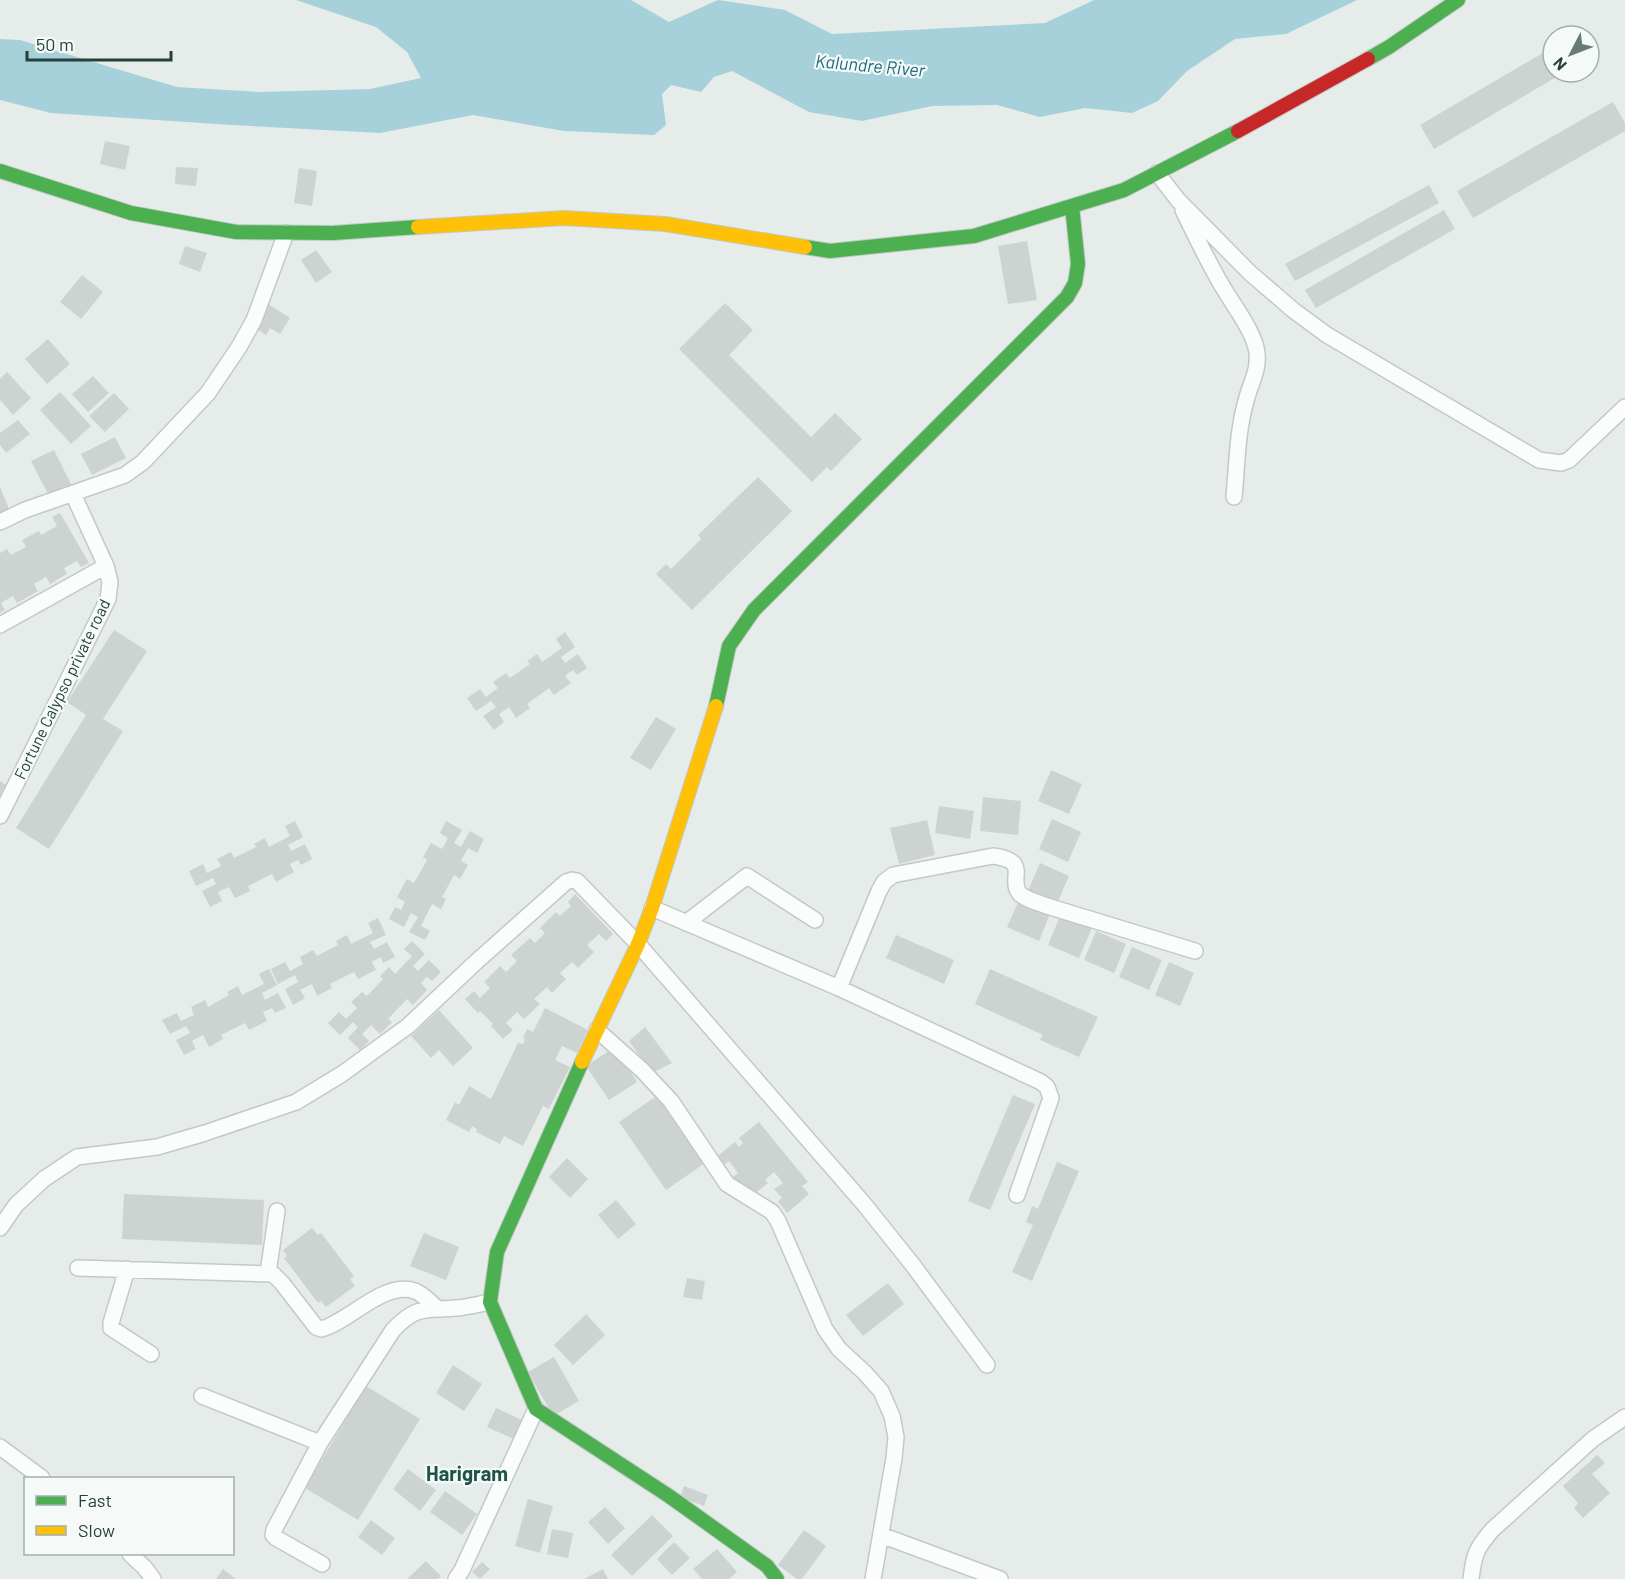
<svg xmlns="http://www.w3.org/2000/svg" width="1625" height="1579" font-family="Barlow,sans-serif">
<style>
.water{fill:#a6d1da}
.building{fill:#cdd3d1}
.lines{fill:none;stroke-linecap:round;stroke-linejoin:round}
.street-casing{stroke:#c3c9c6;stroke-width:18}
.fast-casing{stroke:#c2c9c6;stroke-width:16}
.slow-casing{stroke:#c2c9c6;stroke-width:16}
.jam-casing{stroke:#c2c9c6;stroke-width:16}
.street{stroke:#fbfcfc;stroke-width:15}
.fast{stroke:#4caf50;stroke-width:14}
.slow{stroke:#ffc107;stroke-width:14}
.jam{stroke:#c62828;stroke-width:14}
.labels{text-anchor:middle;stroke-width:4.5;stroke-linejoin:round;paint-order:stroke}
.street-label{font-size:16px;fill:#234039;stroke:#f5faf8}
.water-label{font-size:18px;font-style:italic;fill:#1b6a7e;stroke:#f5faf8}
.quarter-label{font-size:20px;font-weight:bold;fill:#1e5348;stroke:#f5faf8}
</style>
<rect width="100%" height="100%" fill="#e6ece9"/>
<!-- water -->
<path class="water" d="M 296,0 L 631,0 L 669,22 L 718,0 L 785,10 L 832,34 L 1045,23 L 1094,0 L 1357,0 L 1286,34 L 1235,39 L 1187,71 L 1158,101 L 1132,113 L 1085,108 L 1040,117 L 997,105 L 932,106 L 862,121 L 809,112 L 732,71 L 714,77 L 701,92 L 671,85 L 662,94 L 666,125 L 654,135 L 564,131 L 473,115 L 380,133 L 232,125 L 51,113 L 0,100 L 0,39 L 20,40 L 177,87 L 259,92 L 370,89 L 421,78 L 407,52 L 376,27 Z"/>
<!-- building -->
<path class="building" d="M 1553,47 L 1553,72 L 1565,72 L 1434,149 L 1420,125 Z
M 1613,102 L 1625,123 L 1625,131 L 1473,218 L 1457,191 Z
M 105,141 L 130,146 L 125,170 L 100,164 Z
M 176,167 L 198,168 L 196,186 L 175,184 Z
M 299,168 L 317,171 L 312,206 L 294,203 Z
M 1429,185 L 1439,203 L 1295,281 L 1285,264 Z
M 1444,210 L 1455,229 L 1316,308 L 1305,290 Z
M 1027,241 L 1037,300 L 1008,304 L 998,246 Z
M 185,246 L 207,253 L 200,272 L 179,264 Z
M 316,250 L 332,272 L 316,283 L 301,260 Z
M 82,275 L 103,292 L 81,319 L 60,302 Z
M 725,303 L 753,330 L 729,355 L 811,437 L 835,413 L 862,439 L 831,471 L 827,467 L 812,482 L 679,349 Z
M 268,304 L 290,318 L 280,334 L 270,328 L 266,335 L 254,327 Z
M 48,339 L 70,364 L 47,384 L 25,359 Z
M 7,372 L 31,398 L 13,415 L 0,400 L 0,379 Z
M 93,376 L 109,393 L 88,412 L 72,394 Z
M 60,392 L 91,426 L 71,444 L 40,410 Z
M 114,393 L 129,409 L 105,432 L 89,416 Z
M 18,420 L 30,434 L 6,453 L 0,445 L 0,433 Z
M 115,437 L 126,458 L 92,475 L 81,454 Z
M 54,450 L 72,486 L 50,498 L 31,461 Z
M 758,477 L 792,511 L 692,610 L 656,574 L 666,564 L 671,569 L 701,539 L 698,535 Z
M 0,487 L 9,509 L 0,513 Z
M 60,513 L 89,563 L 81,567 L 77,561 L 64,568 L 67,574 L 50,584 L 46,577 L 34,584 L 38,591 L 17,603 L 13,596 L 1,603 L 5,610 L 0,613 L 0,553 L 7,549 L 11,555 L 26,547 L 22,540 L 39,531 L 41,535 L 57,526 L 52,517 Z
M 114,630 L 147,651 L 103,719 L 123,731 L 49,849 L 16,828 L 86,715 L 67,702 Z
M 565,632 L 575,647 L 561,657 L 565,663 L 578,654 L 587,668 L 577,675 L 573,670 L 565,676 L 571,683 L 554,695 L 549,688 L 527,704 L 530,708 L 516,718 L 509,707 L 499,714 L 504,722 L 494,730 L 483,716 L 496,707 L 491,701 L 476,711 L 467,698 L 480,689 L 486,697 L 498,688 L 493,682 L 506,673 L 510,678 L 530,664 L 527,661 L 537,654 L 542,662 L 562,648 L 556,639 Z
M 656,717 L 676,729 L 651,770 L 630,758 Z
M 1051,770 L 1082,784 L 1069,814 L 1038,801 Z
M 0,781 L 6,785 L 0,795 Z
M 983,797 L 1021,801 L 1018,835 L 980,831 Z
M 939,806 L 974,811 L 970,839 L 935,833 Z
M 1052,819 L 1081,832 L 1068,862 L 1039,849 Z
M 927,820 L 935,855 L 899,864 L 890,828 Z
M 295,821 L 303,837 L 288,845 L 291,851 L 305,844 L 312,859 L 301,865 L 298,860 L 290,864 L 294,872 L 276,882 L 272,874 L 248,886 L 250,891 L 235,898 L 229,887 L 218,892 L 222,901 L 210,907 L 202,891 L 216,884 L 213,878 L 196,886 L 189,871 L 203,864 L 207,873 L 221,866 L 217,859 L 231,852 L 234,858 L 256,847 L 254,844 L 265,838 L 269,847 L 290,836 L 285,826 Z
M 446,821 L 462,830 L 454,843 L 461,847 L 470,831 L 484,839 L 477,853 L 468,848 L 461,861 L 468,865 L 460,879 L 454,875 L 442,897 L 446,899 L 441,909 L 432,904 L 421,926 L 430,931 L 425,940 L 409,932 L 418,917 L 411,913 L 404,927 L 389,919 L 395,907 L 401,910 L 405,902 L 397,897 L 407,879 L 414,883 L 427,860 L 423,857 L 431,843 L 442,849 L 448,838 L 440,833 Z
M 1040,863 L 1069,876 L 1056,906 L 1027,893 Z
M 575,894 L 613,934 L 606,941 L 599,934 L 587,945 L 594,952 L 578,968 L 572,962 L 560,973 L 566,979 L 552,993 L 547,987 L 534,999 L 540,1004 L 524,1019 L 517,1012 L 506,1023 L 513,1030 L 503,1039 L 491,1026 L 493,1024 L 480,1011 L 478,1013 L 465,999 L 474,991 L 480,998 L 490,988 L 484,982 L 500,966 L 506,972 L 517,961 L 511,955 L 530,938 L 535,943 L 545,933 L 540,928 L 556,912 L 560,916 L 571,906 L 568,902 Z
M 1020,898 L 1051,911 L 1039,941 L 1007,927 Z
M 1061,914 L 1092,928 L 1079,958 L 1048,945 Z
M 378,918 L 386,935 L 370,942 L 374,949 L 387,942 L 395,957 L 383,963 L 381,957 L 372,962 L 376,970 L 358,979 L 354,972 L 330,984 L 332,988 L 317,996 L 312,984 L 300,990 L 305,998 L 293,1005 L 285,989 L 298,982 L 295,975 L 278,984 L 271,969 L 285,962 L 290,971 L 303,964 L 300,957 L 313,950 L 317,956 L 338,945 L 336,941 L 347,935 L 351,944 L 373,933 L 368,923 Z
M 1096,931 L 1126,944 L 1114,973 L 1084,960 Z
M 896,935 L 954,960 L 944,984 L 886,958 Z
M 412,941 L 425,954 L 413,966 L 418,971 L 429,960 L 441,972 L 432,981 L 427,977 L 421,983 L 427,990 L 413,1005 L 407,999 L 388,1019 L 392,1022 L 380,1034 L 371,1025 L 362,1034 L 369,1041 L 360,1050 L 348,1038 L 358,1027 L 353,1022 L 340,1035 L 328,1023 L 339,1012 L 346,1019 L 357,1008 L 351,1002 L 362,992 L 367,996 L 383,979 L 380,976 L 389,967 L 395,974 L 412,956 L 404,949 Z
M 1132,947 L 1162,960 L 1149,990 L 1119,977 Z
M 1169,962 L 1194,973 L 1180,1006 L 1155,995 Z
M 269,969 L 277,985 L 262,993 L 265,1000 L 278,993 L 286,1008 L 275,1013 L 272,1008 L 263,1012 L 267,1021 L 249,1030 L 245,1023 L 221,1035 L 223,1039 L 209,1047 L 203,1035 L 192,1041 L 196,1049 L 184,1055 L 176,1040 L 190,1033 L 186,1026 L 170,1034 L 162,1020 L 177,1013 L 181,1021 L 194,1015 L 191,1007 L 205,1000 L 208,1007 L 229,995 L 227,992 L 238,986 L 242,995 L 264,984 L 259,974 Z
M 990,969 L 1098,1017 L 1079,1057 L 1040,1040 L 1043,1035 L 975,1004 Z
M 545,1008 L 588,1030 L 577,1053 L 562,1046 L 555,1060 L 570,1067 L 549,1109 L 543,1106 L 523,1146 L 504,1136 L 500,1144 L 476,1132 L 477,1129 L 472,1126 L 469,1132 L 446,1120 L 455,1102 L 459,1105 L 469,1086 L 491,1099 L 518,1043 L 523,1044 L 525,1040 L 523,1038 L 527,1029 L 533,1032 Z
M 439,1010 L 473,1048 L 453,1066 L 439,1050 L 431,1058 L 411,1036 Z
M 645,1027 L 672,1063 L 652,1073 L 629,1041 Z
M 615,1047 L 637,1082 L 609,1100 L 586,1066 Z
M 661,1093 L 708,1161 L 666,1190 L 619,1122 Z
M 1013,1095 L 1035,1104 L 990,1210 L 968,1201 Z
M 759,1122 L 808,1182 L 802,1186 L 809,1194 L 787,1213 L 778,1201 L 782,1198 L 774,1189 L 783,1183 L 774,1172 L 765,1180 L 768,1183 L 753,1195 L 739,1185 L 733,1177 L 738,1173 L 729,1161 L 720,1168 L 714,1159 L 735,1142 L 739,1147 L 743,1143 L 739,1138 Z
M 567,1158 L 588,1179 L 570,1198 L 549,1177 Z
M 1057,1162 L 1079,1171 L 1032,1281 L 1012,1272 L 1033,1225 L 1026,1222 L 1032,1206 L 1038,1209 Z
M 124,1194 L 264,1200 L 262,1245 L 122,1239 Z
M 616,1200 L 636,1224 L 618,1239 L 598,1215 Z
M 312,1228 L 318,1235 L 321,1233 L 354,1276 L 350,1279 L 355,1286 L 326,1307 L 321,1301 L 318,1303 L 284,1258 L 287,1256 L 283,1250 Z
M 424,1233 L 459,1247 L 446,1280 L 410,1266 Z
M 687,1278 L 705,1281 L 702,1300 L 683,1297 Z
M 888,1283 L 904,1304 L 863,1336 L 846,1315 Z
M 586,1314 L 605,1335 L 573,1365 L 554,1345 Z
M 554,1357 L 579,1401 L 553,1416 L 528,1372 Z
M 453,1365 L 482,1384 L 464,1411 L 436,1393 Z
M 366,1386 L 420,1419 L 358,1520 L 305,1488 Z
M 496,1408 L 522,1420 L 514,1439 L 487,1427 Z
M 1597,1455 L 1605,1463 L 1592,1474 L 1610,1493 L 1583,1518 L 1574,1508 L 1578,1503 L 1563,1486 Z
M 408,1469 L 436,1490 L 420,1511 L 393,1489 Z
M 684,1486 L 708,1495 L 704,1506 L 680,1497 Z
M 445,1491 L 477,1514 L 462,1535 L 430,1512 Z
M 528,1499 L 553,1506 L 540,1553 L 515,1546 Z
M 605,1507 L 625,1528 L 608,1544 L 588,1522 Z
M 652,1515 L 673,1536 L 632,1576 L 611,1555 Z
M 371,1520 L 395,1538 L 382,1555 L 358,1537 Z
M 552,1529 L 573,1533 L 568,1558 L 547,1554 Z
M 804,1530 L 826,1546 L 802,1579 L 797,1579 L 778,1565 Z
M 674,1542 L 690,1558 L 672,1575 L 657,1559 Z
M 717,1549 L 737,1572 L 729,1579 L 702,1579 L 693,1569 Z
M 426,1561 L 441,1576 L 438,1579 L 407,1579 Z
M 482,1562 L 490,1569 L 480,1579 L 472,1572 Z
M 223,1569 L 236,1579 L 216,1579 Z
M 603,1569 L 608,1579 L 584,1579 Z"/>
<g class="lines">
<!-- street casing -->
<g class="street-casing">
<path id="street" d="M 1157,173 L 1178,200 L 1250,273 L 1293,310 L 1327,335 L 1539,460 L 1561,463 L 1569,460 L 1625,407
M 1183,210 C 1195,235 1207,260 1221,284 C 1231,302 1255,332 1257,353 C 1259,371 1250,384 1246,401 C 1237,432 1237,466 1234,497
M 0,522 L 25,510 L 125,475 L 143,462 L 208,393 L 239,347 L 254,320 L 286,233
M 0,625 L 106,566
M 0,816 L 108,599 L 110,582 L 106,566 L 73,494
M 652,908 L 839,988 L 1041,1082 L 1047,1087 L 1051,1098 L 1017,1195
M 686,923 L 747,876 L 815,920
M 839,988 L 879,891 L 884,882 L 893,875 L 993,856 C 1032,861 1007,879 1020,894 C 1027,900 1039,903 1047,906 L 1195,951
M 597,1030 L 642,1070 L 671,1101 L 727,1184 L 772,1212 L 778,1221 L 825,1329 L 839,1349 L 865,1373 L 881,1391 L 892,1416 L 896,1437 L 894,1458 L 873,1579
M 0,1228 L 16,1205 L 44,1179 L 77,1157 L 157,1147 L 205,1133 L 296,1102 L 342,1074 L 408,1026 L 476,962 L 566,882 L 572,880 L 577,881 L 638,944 L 864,1204 L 912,1264 L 987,1365
M 78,1268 L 273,1274 L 282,1283 L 316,1327 L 321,1329 C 349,1322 384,1280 415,1291 C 423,1294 431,1303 437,1308
M 127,1269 L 111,1323 L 111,1328 L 151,1354
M 268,1273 L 277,1211
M 202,1396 L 320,1443 L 393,1330 C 418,1304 426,1311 457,1308 C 468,1307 479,1304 490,1302
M 320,1443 L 274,1530 L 273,1535 L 276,1538 L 322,1564
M 0,1447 L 42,1478
M 881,1535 L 1000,1579
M 130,1554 L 145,1568 L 153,1579
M 456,1579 L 462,1570 L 536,1409
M 1471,1579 C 1474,1554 1476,1549 1492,1530 L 1593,1439 L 1625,1417"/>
</g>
<!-- fast casing -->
<g class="fast-casing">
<path id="fast" d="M 1368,59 L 1389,47 L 1458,0
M 0,171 L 131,213 L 236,232 L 333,233 L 418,227
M 805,247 L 830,251 L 974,236 L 1124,190 L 1238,131
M 716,706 L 729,646 L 754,610 L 1067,297 L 1075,283 L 1078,264 L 1072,206
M 582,1062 L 497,1252 L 490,1302 L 536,1409 L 669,1496 L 767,1566 L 777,1579"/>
</g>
<!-- slow casing -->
<g class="slow-casing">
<path id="slow" d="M 418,227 L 564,218 L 665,224 L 805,247
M 582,1062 L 638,944 L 652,908 L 716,706"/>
</g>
<!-- jam casing -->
<g class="jam-casing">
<path id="jam" d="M 1238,131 L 1368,59"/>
</g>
<!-- street -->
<use href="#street" class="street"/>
<!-- fast -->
<use href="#fast" class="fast"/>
<!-- slow -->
<use href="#slow" class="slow"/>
<!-- jam -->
<use href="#jam" class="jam"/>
</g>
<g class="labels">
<!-- street labels -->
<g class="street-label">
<text transform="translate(62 689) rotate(-64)" y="6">Fortune Calypso private road</text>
</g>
<!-- water labels -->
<g class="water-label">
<text transform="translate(870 66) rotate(5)" y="6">Kalundre River</text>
</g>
<!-- quarter labels -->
<g class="quarter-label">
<text x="467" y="1481">Harigram</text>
</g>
</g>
<!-- legend -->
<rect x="24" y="1477" width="210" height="78" fill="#f5faf8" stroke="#a1b0ac" stroke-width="1.5"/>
<rect x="36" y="1496" width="30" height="9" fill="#4caf50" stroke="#a1b0ac" stroke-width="1.5"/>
<text x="78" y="1507" font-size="18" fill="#234039">Fast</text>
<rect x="36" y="1526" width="30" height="9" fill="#ffc107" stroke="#a1b0ac" stroke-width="1.5"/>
<text x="78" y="1537" font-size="18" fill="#234039">Slow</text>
<!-- north arrow -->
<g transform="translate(1571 54) rotate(228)"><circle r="28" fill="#f5faf8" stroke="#a1b0ac" stroke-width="1.5"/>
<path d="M0-4.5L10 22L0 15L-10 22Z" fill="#677c77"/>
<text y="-9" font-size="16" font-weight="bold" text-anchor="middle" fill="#234039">N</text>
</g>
<!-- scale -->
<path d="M27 51v9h144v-9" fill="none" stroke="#234039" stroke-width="3"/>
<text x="36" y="51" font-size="18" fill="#234039" stroke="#f5faf8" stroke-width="4.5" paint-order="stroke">50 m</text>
</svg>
